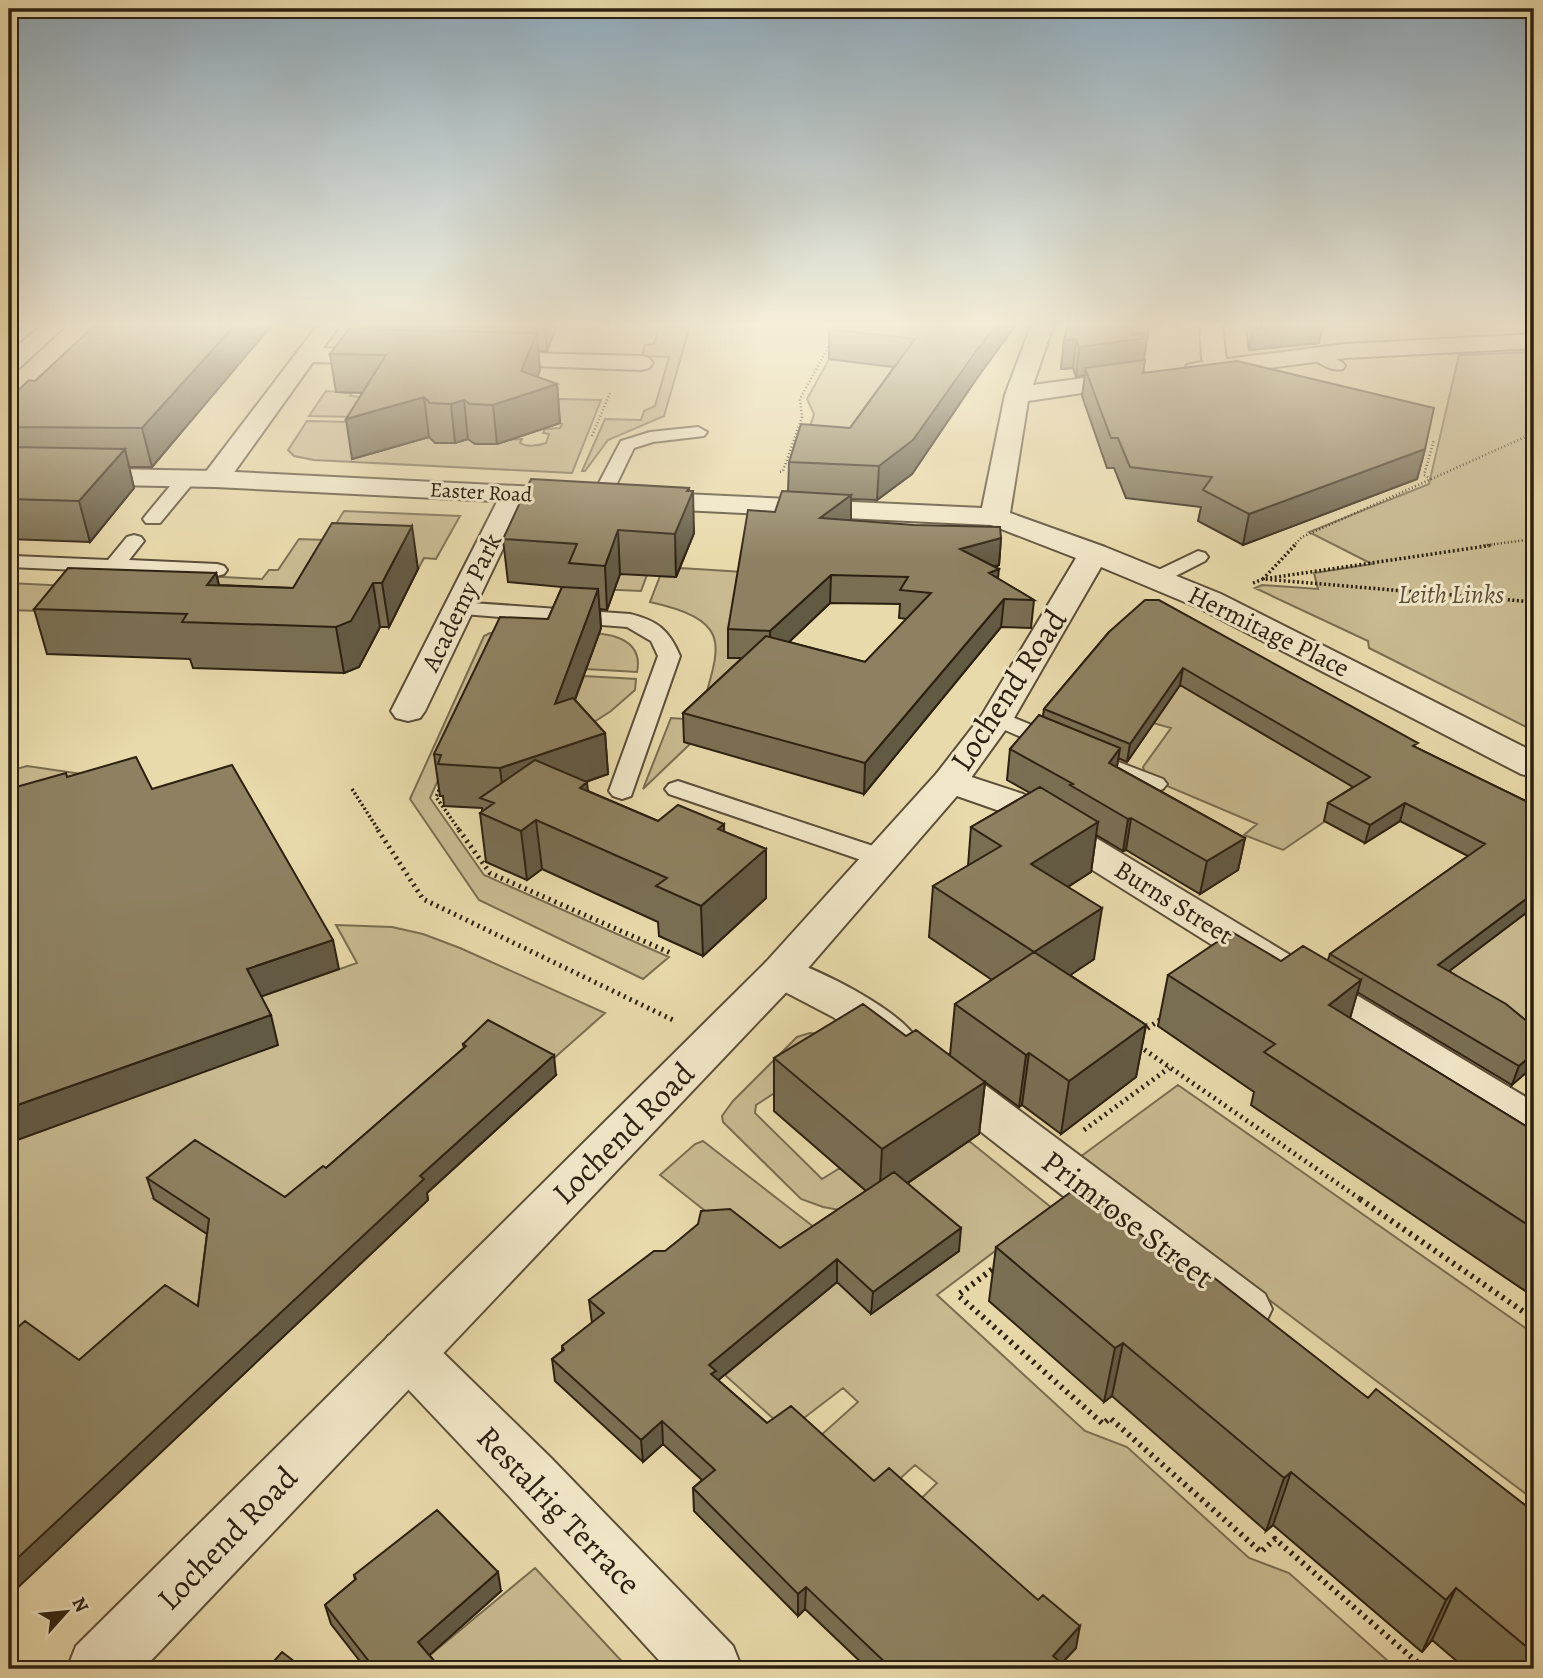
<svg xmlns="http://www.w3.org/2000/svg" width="1543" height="1678" font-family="Alegreya,serif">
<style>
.green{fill:#c9ba91;stroke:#7a6d51;stroke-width:2}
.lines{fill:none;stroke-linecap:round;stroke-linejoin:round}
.service-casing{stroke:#5b4e38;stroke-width:4}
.minor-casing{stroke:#5b4e38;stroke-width:4}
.tertiary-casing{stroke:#5b4e38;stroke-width:4}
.path-far3{stroke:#2c2011;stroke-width:2.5;stroke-dasharray:1 2.5;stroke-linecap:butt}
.path-far2{stroke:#2c2011;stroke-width:3.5;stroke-dasharray:2 2.5;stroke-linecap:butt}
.path-far1{stroke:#2c2011;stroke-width:5;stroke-dasharray:2 4.5;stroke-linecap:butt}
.path{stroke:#2c2011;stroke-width:6;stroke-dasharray:2.5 5;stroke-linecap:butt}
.service{fill:#f1e7c8;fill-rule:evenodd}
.minor{fill:#f1e7c8;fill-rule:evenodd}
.tertiary{fill:#f1e7c8;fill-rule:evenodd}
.wall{fill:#7a6f53;stroke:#2c2011;stroke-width:2;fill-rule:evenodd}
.shaded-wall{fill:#635a44;stroke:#2c2011;stroke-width:2}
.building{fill:#8e8161;stroke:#2c2011;stroke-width:2}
.labels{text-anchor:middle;stroke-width:6;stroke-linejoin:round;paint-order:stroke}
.far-street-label{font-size:21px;fill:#2c2011;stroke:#f1e7c8}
.park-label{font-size:26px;font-style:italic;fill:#5b4e37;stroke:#f1e7c8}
.street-label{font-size:26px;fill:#2c2011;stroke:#f1e7c8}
.near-street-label{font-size:32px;fill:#2c2011;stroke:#f1e7c8}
</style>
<rect width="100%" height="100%" fill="#e9daab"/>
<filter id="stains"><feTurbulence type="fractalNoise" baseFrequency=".00286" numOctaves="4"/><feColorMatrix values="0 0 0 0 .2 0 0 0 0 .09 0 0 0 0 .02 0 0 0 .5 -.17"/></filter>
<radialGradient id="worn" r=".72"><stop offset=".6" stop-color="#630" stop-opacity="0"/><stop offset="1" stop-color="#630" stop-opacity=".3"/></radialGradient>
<!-- green -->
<path class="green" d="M 659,326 L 690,326 L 664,416 L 608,440 L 585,471 L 582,471 L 605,419 L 641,420 L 644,411 L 655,406 L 669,357 L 642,356 L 645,345 L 654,344 Z
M 1534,352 L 1534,731 L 1369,648 L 1368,641 L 1255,588 L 1262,585 L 1318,589 L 1314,573 L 1372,564 L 1309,532 L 1429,484 L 1459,355 Z
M 829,359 L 908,369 L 849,461 L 800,457 L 814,414 L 807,399 Z
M 326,391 L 352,393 L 350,396 L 369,398 L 402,418 L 309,416 Z
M 480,397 L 601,400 L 572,473 L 314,460 L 294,456 L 288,450 L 307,421 L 400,423 L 417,437 L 435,437 L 435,443 L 455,443 L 464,438 L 474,438 L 475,444 C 493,444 505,439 522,439 L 520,443 C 526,447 538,446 546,443 L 549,434 L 543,433 L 545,429 L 560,428 L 562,424 Z
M 344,511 L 460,516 L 436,559 L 424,558 L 418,569 L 339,567 L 319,602 L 225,617 L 9,610 L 9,583 L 193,592 L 205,576 L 262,579 L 269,570 L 278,570 L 299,539 L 326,540 Z
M 607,563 L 647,575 L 641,591 L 597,589 Z
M 680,568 L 790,575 L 764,659 L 685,742 L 690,744 L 643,789 L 671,718 L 699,720 C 717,649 740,622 650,602 L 660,576 L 676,577 Z
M 561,632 C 588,632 646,629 637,672 L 586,669 L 596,640 Z
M 490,633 L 498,633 L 499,645 L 430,798 L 484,875 L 669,957 L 643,979 L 479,900 L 410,799 L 484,636 Z
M 1150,667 L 1365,794 L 1283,850 L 1244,835 L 1257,824 L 1146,777 L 1143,767 L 1171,728 L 1139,719 Z
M 584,676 L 636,679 L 635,690 L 611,711 L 558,745 Z
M 27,766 L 123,780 L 9,820 L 9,771 Z
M 1534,907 L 1534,1054 L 1432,984 Z
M 336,925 L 392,927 L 423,934 L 460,948 L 605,1013 L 543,1068 L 313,1200 L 154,1199 L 251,1263 L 119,1370 L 9,1363 L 9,1143 L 254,999 L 357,963 Z
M 810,1033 L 819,1034 L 832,1056 L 756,1105 L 755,1113 L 822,1179 L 840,1168 L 879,1202 L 862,1214 L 823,1207 L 801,1199 L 723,1122 L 722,1116 L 733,1101 L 797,1037 Z
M 1178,1085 L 1534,1334 L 1534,1500 L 1080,1157 Z
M 703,1141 L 828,1238 L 969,1141 L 1052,1208 L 937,1295 L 1085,1431 L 1127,1447 L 1249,1558 L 1289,1573 L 1397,1669 L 1056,1669 L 886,1533 L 937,1483 L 915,1465 L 872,1504 L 809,1446 L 858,1402 L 843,1388 L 787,1431 L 725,1375 L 743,1360 L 720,1340 L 792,1280 L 660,1175 L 695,1144 Z
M 535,1568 L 629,1669 L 430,1669 L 423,1661 Z"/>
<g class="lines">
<!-- service casing -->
<g class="service-casing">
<path id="service" d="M 1318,349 L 1343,363 L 1345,366 L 1343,369 C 1331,372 1317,363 1310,354 Z
M 698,427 L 707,432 L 704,436 L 653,442 L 634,448 L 608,502 L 594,502 L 591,498 L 621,441 L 650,432 Z
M 187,472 L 194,474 L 196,478 L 194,482 L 160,523 L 146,523 L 143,519 L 146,515 L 180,474 Z
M 134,535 L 141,537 L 144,541 L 129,560 L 217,564 L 224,566 L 227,570 L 224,574 L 217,576 L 9,567 L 9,557 L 14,556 L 108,560 L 127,537 Z
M 1198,551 L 1205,553 L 1208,557 L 1205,561 L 1164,582 L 1150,582 L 1147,578 L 1150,574 Z
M 458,602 L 630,614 C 658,621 669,630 680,656 L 631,796 L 622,799 L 613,796 L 609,791 L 658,656 L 651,641 L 627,627 L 450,613 L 447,608 L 450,603 Z
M 997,711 L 1069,740 L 1072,745 L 1069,750 L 1060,752 L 1051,750 L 989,723 L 985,718 L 989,713 Z
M 1095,753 L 1163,779 L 1167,784 L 1163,789 L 1154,792 L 1086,765 L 1083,760 L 1086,755 Z
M 678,781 L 891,852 L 895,858 L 891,864 L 882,866 L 873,864 L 669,794 L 665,789 L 669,784 Z"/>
</g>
<!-- minor casing -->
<g class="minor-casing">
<path id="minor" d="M 41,326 L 65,326 L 17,370 L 9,372 L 9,353 Z
M 317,326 L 339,326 L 323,348 L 381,350 L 389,352 L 393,357 L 389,362 L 381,364 L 313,362 L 225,485 L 215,487 L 205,485 L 201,479 L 205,473 Z
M 1200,326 L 1222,326 L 1226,359 L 1231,366 L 1227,371 L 1219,373 L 1211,371 L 1202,359 Z
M 487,352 L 641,356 L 649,358 L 653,363 L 649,368 L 641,370 L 479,364 L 475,359 L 479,354 Z
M 515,486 L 525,488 L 529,494 L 425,711 L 420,718 L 408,721 L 396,718 L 391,711 L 501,494 L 505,488 Z
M 950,770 L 1023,794 L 1534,1102 L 1534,1141 L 1517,1136 L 997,810 L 937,789 L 932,781 L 937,773 Z
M 781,958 C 817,968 900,1009 918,1041 L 912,1052 L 896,1057 L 880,1052 L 833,1017 L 766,982 L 760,972 L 766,962 Z
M 941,1060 L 957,1064 L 1265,1294 L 1272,1309 L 1265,1324 L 1246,1331 L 1227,1324 L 925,1088 L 918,1076 L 925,1064 Z
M 407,1329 L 426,1336 L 551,1458 L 733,1646 L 742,1669 L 667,1669 L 509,1496 L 388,1368 L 380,1352 L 388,1336 Z"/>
</g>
<!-- tertiary casing -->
<g class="tertiary-casing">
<path id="tertiary" d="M 1031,326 L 1053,326 L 1033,385 L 1136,371 L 1145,373 L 1148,378 L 1145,383 L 1136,385 L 1028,401 L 1010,513 L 1105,547 L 1221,594 L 1534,752 L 1534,777 L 1521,774 L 1199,608 L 1101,567 L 1014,718 L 963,789 L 796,982 L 143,1669 L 67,1669 L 76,1646 L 766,962 L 937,773 L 982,715 L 1076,558 L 991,525 L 640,508 L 630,506 L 626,500 L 630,494 L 640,492 L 982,508 L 1005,395 Z
M 1534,334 L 1534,348 L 1346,358 L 1196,377 L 1187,375 L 1184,370 L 1187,365 L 1196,363 L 1346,344 Z
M 9,467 L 215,471 L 577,489 L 587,491 L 591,497 L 587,503 L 577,505 L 215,487 L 9,483 Z"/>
</g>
<!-- path-far3 -->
<path class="path-far3" d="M 592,436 L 610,393
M 780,472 L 783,471 L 802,417 L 800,399 L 832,340
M 1431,479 L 1424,475 L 1434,440
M 1293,546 L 1302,537 L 1534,433
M 1480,546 L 1534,539"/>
<!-- path-far2 -->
<path class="path-far2" d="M 1295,545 L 1263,579 L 1493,545
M 1253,583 L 1263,579 L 1534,602
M 441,786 L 436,797 L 460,831
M 352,789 L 379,831"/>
<!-- path-far1 -->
<path class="path-far1" d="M 378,830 L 423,899 L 673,1020
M 459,830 L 490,873 L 673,954
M 1142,1032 L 1164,1017
M 1139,1046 L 1363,1201
M 1084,1130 L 1169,1068"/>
<!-- path -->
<path class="path" d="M 1360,1199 L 1534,1319
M 998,1265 L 958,1295 L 1103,1424 L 1110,1418 L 1261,1552 L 1275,1539 L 1425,1669"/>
<!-- service -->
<use href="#service" class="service"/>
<!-- minor -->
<use href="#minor" class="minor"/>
<!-- tertiary -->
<use href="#tertiary" class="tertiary"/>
</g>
<!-- wall -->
<path class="wall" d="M 271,326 L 152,467 L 129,467 L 134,488 L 90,542 L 9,539 L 9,399 L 35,381 Z
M 365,326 L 557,326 L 547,351 L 538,351 L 540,370 L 537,377 L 557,384 L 560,423 L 497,444 L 475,444 L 468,439 L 455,443 L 435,443 L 429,437 L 352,459 L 362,393 L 336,392 L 330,354 L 366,329 Z
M 1015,326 L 977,378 L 912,474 L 877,500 L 851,499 L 851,521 L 1001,538 L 999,565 L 995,567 L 998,579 L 1034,600 L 1031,628 L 1001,627 L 864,794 L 684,742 L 683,713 L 742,658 L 728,658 L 728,629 L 788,492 L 789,462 L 850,428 L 894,367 L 829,359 L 829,329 ZM 830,603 L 900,604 L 899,618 L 907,619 L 865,662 L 789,642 Z
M 1068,326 L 1144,360 L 1143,373 L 1425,449 L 1417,479 L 1243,545 L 1198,521 L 1201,507 L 1126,498 L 1114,468 L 1107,468 L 1082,396 L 1085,375 L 1076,377 L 1073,368 L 1061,369 L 1064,340 Z
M 1246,326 L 1323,326 L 1319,343 L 1249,350 Z
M 689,491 L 694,533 L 676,577 L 620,574 L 607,610 L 600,609 L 601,628 L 575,700 L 605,733 L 608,774 L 586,782 L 588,791 L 658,821 L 724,824 L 724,832 L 766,849 L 766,898 L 703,956 L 659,936 L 658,922 L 542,869 L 527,880 L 486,862 L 480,813 L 482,812 L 482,808 L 444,806 L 443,796 L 440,796 L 434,754 L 548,619 L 562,587 L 508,582 L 503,539 Z
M 418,569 L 389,627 L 380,627 L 359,667 L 344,673 L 193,668 L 190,659 L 47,654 L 34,609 L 216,573 L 219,585 L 293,588 Z
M 1109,632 L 1417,748 L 1534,805 L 1449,971 L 1534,1027 L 1512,1085 L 1357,992 L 1350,1018 L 1534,1131 L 1534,1297 L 1251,1105 L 1254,1092 L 1158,1026 L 1168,975 L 1281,961 L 1328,960 L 1330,954 L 1468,856 L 1400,821 L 1365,843 L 1324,821 L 1328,803 L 1353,787 L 1180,685 L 1127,762 L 1118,758 L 1117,767 L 1245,838 L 1238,870 L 1200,894 L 1126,850 L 1123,851 L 1096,835 L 1091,872 L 1068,887 L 1094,959 L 1070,975 L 1146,1025 L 1136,1077 L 1061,1134 L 1022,1105 L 1019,1107 L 985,1082 L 979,1134 L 908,1183 L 959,1251 L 871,1314 L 837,1282 L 718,1380 L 767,1423 L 874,1481 L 1076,1648 L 1061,1664 L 1068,1669 L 868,1669 L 805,1609 L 798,1616 L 694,1511 L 693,1488 L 702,1480 L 663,1444 L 643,1462 L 555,1381 L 552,1359 L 562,1351 L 562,1346 L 592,1323 L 589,1300 L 780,1248 L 866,1191 L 774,1111 L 774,1058 L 906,1036 L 950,1055 L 955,1004 L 992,980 L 929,937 L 933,886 L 968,866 L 971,827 L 1030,793 L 1007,780 L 1010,749 L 1043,716 L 1044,709 Z
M 463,1044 L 556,1075 L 427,1193 L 428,1200 L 47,1559 L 79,1360 L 198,1306 L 207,1234 L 154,1199 L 147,1178 L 285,1197 L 326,1168 L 464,1048 Z
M 996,1247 L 1199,1280 L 1368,1398 L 1529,1508 L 1534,1503 L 1534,1669 L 1466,1669 L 1432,1640 L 1422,1652 L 1273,1525 L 1266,1531 L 1112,1396 L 1104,1402 L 989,1301 Z
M 354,1575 L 501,1591 L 429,1655 L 441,1669 L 366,1669 L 331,1624 L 325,1605 L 355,1580 Z"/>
<!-- shaded-wall -->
<path class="shaded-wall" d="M 9,326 L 23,326 L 9,338 Z
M 234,326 L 271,326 L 152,467 L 142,428 Z
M 545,326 L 557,326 L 547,351 Z
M 995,326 L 1015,326 L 977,378 L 912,474 L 877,500 L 879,466 L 979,347 Z
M 1286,326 L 1323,326 L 1319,343 L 1249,350 L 1253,329 Z
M 1148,332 L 1143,367 L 1085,368 L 1085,375 L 1076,377 L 1079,347 L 1129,334 Z
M 537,333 L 540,370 L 531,393 L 557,384 L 560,423 L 497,444 L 493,405 L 521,371 Z
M 1076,339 L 1073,368 L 1061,369 L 1064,340 Z
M 424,397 L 429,437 L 352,459 L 346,419 Z
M 464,400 L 468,439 L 455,443 L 451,404 Z
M 125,449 L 134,488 L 90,542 L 79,501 Z
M 1425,449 L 1417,479 L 1243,545 L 1249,514 Z
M 689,488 L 689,500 L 693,491 L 694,533 L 676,577 L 675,534 Z
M 851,495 L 851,521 L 820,518 Z
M 412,526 L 418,569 L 389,627 L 382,583 Z
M 618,530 L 620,574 L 607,610 L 605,566 Z
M 1001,538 L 999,565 L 958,576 L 960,549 Z
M 999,569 L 996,596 L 989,573 Z
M 216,573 L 226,617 L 207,585 Z
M 831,575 L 830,603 L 770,660 L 770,631 Z
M 373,583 L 380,627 L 359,667 L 344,673 L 336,627 Z
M 598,589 L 601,628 L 558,745 L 555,704 Z
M 1004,599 L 1001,627 L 864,794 L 865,763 Z
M 1183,668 L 1180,685 L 1127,762 L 1130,744 Z
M 605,733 L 608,774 L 505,809 L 500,768 Z
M 1120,748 L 1115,779 L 1109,763 Z
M 587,782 L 591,830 L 580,788 Z
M 1405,803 L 1400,821 L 1365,843 L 1370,825 Z
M 1131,818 L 1126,850 L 1123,851 L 1128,819 Z
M 536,820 L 542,869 L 527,880 L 521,831 Z
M 1098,822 L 1091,872 L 1025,914 L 1031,864 Z
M 724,824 L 725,873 L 718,829 Z
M 1245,838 L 1238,870 L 1200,894 L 1207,861 Z
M 766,849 L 766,898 L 703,956 L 701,906 Z
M 1534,893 L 1534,907 L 1432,984 L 1438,965 Z
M 1102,908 L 1094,959 L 1028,1004 L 1034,952 Z
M 333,940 L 339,969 L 254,999 L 247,969 Z
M 1361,980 L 1346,1032 L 1329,1005 Z
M 271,1015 L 278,1045 L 9,1143 L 9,1108 Z
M 1146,1025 L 1136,1077 L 1061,1134 L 1069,1081 Z
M 1029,1053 L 1022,1105 L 1019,1107 L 1026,1055 Z
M 1534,1053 L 1534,1066 L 1512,1085 L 1519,1066 Z
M 554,1055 L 556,1075 L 427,1193 L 428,1200 L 9,1596 L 9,1566 L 420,1176 Z
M 985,1082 L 979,1134 L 879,1202 L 882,1149 Z
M 961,1228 L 959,1251 L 871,1314 L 873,1292 Z
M 837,1259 L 837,1282 L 716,1382 L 716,1393 L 709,1365 Z
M 1123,1343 L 1112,1396 L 1104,1402 L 1115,1348 Z
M 662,1421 L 663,1444 L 643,1462 L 641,1440 Z
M 1291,1472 L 1273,1525 L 1266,1531 L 1284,1478 Z
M 498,1572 L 501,1591 L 423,1661 L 418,1642 Z
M 806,1587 L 805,1609 L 798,1616 L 798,1594 Z
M 1456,1588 L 1432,1640 L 1422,1652 L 1446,1600 Z
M 1080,1626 L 1076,1648 L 1056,1669 L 1053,1656 Z"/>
<!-- building -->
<path class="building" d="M 94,326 L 234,326 L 142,428 L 9,427 L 9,399 L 29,380 L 35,381 Z
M 831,326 L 995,326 L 979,347 L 913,440 L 879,466 L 789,462 L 801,424 L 850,428 L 915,339 L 829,329 Z
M 1068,326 L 1149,326 L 1148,332 L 1129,334 L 1147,338 L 1079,347 L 1076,339 L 1064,340 Z
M 1252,326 L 1286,326 L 1253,329 Z
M 349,329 L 537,333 L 521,371 L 557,384 L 493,405 L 470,404 L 464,400 L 451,404 L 430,403 L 424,397 L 346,419 L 386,355 L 330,354 Z
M 1145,360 L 1143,373 L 1237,361 L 1434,408 L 1425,449 L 1249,514 L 1203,490 L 1212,477 L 1130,467 L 1118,438 L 1111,438 L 1085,368 Z
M 9,447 L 125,449 L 79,501 L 9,499 Z
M 531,479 L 689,488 L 687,491 L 693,491 L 675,534 L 618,530 L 605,566 L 569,563 L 577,544 L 503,539 Z
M 782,491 L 851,495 L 820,518 L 914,525 L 1000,527 L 1001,538 L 960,549 L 999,569 L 989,573 L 1034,600 L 1004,599 L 865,763 L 683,713 L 766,636 L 865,662 L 931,593 L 900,590 L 908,577 L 831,575 L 770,631 L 728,629 L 748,510 L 775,512 Z
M 332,523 L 412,526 L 382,583 L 373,583 L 351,621 L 336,627 L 182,622 L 187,614 L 34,609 L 68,568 L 216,573 L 207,585 L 293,588 Z
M 562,587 L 598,589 L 555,704 L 573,698 L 605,733 L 500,768 L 438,764 L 441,755 L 434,754 L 500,617 L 548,619 Z
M 1145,600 L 1159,600 L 1418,743 L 1413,746 L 1534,805 L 1534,893 L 1438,965 L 1506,1004 L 1534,1027 L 1534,1053 L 1519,1066 L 1330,954 L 1485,844 L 1405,803 L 1370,825 L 1328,803 L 1370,777 L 1183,668 L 1130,744 L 1044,709 L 1109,632 Z
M 1039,715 L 1120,748 L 1109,763 L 1245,838 L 1207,861 L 1131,818 L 1128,819 L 1070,785 L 1073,784 L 1010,749 Z
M 136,757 L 152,789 L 232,765 L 333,940 L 247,969 L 271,1015 L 9,1108 L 9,789 L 66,773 L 67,777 Z
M 535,760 L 587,782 L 580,788 L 658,821 L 678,805 L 724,824 L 718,829 L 766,849 L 701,906 L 656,886 L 667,878 L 536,820 L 521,831 L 480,813 L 494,803 L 480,798 Z
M 1040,787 L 1098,822 L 1031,864 L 1102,908 L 1034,952 L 1146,1025 L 1069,1081 L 1029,1053 L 1026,1055 L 955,1004 L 1034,952 L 933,886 L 1001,846 L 971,827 Z
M 1232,932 L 1281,961 L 1303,946 L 1361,980 L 1329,1005 L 1534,1131 L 1534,1229 L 1264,1052 L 1275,1044 L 1168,975 Z
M 863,1004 L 906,1036 L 916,1030 L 985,1082 L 882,1149 L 774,1058 Z
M 488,1020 L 554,1055 L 420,1176 L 424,1179 L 9,1566 L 9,1335 L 25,1321 L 79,1360 L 165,1285 L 198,1306 L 209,1219 L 147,1178 L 195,1140 L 285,1197 L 323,1166 L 326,1168 L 466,1046 L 463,1044 Z
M 894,1172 L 961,1228 L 873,1292 L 837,1259 L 709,1365 L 716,1371 L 711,1374 L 767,1423 L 791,1406 L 874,1481 L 889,1468 L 1038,1600 L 1043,1595 L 1080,1626 L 1053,1656 L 1068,1669 L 892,1669 L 806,1587 L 798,1594 L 693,1488 L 715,1470 L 662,1421 L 641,1440 L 552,1359 L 564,1350 L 562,1346 L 604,1313 L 589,1300 L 654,1251 L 665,1251 L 680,1239 L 698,1224 L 701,1211 L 730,1209 L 780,1248 Z
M 1079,1186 L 1199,1280 L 1208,1273 L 1368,1398 L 1376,1389 L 1529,1508 L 1534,1503 L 1534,1653 L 1456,1588 L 1446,1600 L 1291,1472 L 1284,1478 L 1123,1343 L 1115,1348 L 996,1247 Z
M 437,1510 L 498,1572 L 418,1642 L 441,1669 L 375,1669 L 325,1605 L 356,1579 L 354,1575 Z
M 282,1652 L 304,1669 L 267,1669 Z"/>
<!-- sky -->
<linearGradient id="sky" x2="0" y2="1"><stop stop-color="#8faabb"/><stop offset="0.58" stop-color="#f5eed9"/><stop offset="1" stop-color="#f5eed9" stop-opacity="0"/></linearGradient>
<rect width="1543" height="560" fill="url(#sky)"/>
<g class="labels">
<!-- far-street labels -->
<g class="far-street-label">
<text transform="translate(481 492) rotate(3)" y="7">Easter Road</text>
</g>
<!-- park labels -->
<g class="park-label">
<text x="1451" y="603">Leith Links</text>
</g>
<!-- street labels -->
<g class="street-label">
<text transform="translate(461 602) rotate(-64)" y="9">Academy Park</text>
<text transform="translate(1269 631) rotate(26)" y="9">Hermitage Place</text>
<text transform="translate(1174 902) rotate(32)" y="9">Burns Street</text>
</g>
<!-- near-street labels -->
<g class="near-street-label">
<text transform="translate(1008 690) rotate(-57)" y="11">Lochend Road</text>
<text transform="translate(623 1133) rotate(-45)" y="11">Lochend Road</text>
<text transform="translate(1128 1219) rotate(37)" y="11">Primrose Street</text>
<text transform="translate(559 1510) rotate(46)" y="11">Restalrig Terrace</text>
<text transform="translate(227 1538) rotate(-46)" y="11">Lochend Road</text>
</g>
</g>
<!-- margin -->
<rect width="1543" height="1678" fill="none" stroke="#e9daab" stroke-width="35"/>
<rect x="10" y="10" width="1522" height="1657" fill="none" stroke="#2c2011" stroke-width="3.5"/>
<rect x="18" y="18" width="1508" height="1643" fill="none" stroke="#2c2011" stroke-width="2"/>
<!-- north arrow -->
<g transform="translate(66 1612) rotate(63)" stroke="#f1e7c8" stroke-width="5" paint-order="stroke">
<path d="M0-5L12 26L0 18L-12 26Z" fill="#2c2011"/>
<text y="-10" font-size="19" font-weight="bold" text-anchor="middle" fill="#2c2011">N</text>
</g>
<rect width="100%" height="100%" filter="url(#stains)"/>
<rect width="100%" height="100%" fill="url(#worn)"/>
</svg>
